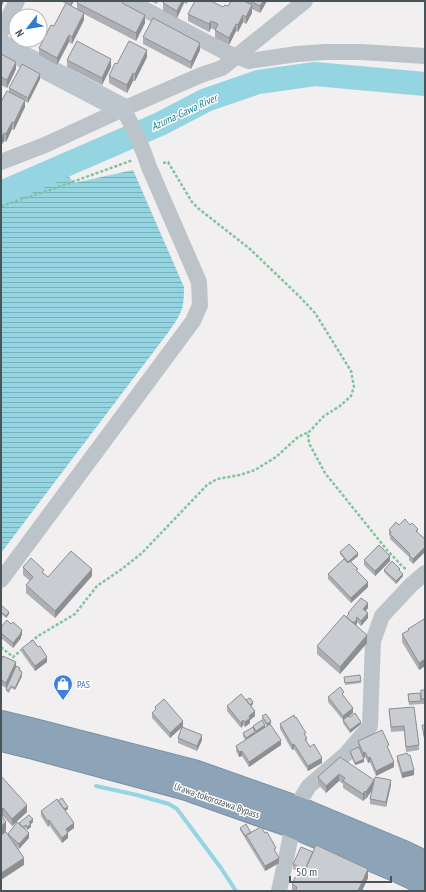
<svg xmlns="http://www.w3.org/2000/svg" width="426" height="892" font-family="'PT Sans Narrow',sans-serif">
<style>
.water{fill:url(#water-rules)}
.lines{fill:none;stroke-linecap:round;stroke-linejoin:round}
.stream{stroke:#95d5e1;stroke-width:4}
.river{stroke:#95d5e1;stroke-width:24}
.highway-casing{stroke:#788fa3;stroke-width:24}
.path{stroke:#7fc49e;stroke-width:2.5;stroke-dasharray:3 2;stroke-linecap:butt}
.street{stroke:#bcc4ca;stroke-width:16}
.secondary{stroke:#bdc6ce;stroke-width:22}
.highway{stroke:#8da4b8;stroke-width:22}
.wall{fill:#adafb4}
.shaded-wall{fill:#8d8f92}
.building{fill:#c9ccd1;stroke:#8d8f92}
.labels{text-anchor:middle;stroke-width:3;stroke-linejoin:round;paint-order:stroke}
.shop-label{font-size:10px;fill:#366cbe;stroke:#fff;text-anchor:start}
.street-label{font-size:10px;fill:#49535a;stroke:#fff}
.water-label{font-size:11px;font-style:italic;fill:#1c7f92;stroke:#fff}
</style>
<defs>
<pattern id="water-rules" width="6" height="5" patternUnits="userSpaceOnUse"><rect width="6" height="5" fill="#95d5e1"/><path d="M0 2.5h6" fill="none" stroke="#7cafb9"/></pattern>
</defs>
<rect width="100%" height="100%" fill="#f1efef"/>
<!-- water -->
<path class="water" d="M 133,170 L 184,287 C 184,309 182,312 170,330 L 1,553 L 1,200 L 9,198 L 66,173 L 74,183 Z"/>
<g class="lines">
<!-- stream -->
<path class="stream" d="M 96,786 L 137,795 L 169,804 L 177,809 L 221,868 L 236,891"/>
<!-- river -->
<path class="river" d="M 1,193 L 160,124 L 206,100 L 258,82 L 315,74 L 425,84"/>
<!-- highway casing -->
<g class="highway-casing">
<path id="highway" d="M 1,722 L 30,729 L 194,771 L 296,807 L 404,852 L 425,862
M 1,740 L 30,747 L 186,789 L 291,826 L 395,870 L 425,884"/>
</g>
<!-- path -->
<path class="path" d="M 163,163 L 168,162 L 192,202 L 199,209 L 250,249 L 300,297 L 315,313 L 351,371 L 354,387 L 351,396 L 340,406 L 324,416 L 309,432 L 308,438 L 310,445 L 325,473 L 387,550 L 402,566 L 407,570
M 1,206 L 50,190 L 133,160
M 31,642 L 38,636 L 75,614 L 97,586 L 122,569 L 142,553 L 207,485 L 217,479 L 240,475 L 255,470 L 276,457 L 298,437 L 309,432
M 1,647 L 13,657 L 24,648"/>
<!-- street -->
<path class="street" d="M 129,1 L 225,52 L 249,61 L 297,54 L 325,52 L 361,52 L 425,56
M 1,32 L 17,1
M 1,162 L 45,145 L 123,109 L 201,75 L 222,68 L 305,1
M 1,580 L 193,321 L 200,305 L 199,282 L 149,167 C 142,146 134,128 123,109
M 296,807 L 309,786 L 346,754 L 370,726 L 373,641 L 382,616 L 411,585 L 425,573
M 279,891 L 290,840 L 291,826"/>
<!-- secondary -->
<path class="secondary" d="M 1,45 L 123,109"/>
<!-- highway -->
<use href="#highway" class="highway"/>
</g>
<!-- wall -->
<path class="wall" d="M 61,1 L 74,1 L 71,6 L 77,9 L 77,3 L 123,4 L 145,23 L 136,41 L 84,14 L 84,20 L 72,44 L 69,42 L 57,65 L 39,55 L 39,48 L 54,26 L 66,4 Z
M 150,1 L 158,1 L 157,4 Z
M 162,1 L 188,1 L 187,4 L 184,3 L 177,18 L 163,11 L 163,2 Z
M 231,1 L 267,1 L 260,13 L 252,9 L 252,13 L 246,24 L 243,22 L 238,32 L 236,31 L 229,45 L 215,38 L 215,30 L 211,28 L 209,32 L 188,21 L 188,14 L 228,6 Z
M 16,18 L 16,39 L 13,37 L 13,32 L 16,29 L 14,28 L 14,23 Z
M 143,37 L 200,50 L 191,69 L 143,44 Z
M 18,40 L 34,40 L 30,46 Z
M 1,54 L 16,69 L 7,88 L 1,85 Z
M 147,57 L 135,81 L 133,81 L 127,93 L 109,83 L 109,76 L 117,64 Z
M 67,60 L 111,67 L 102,85 L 67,67 Z
M 40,79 L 28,103 L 25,101 L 25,107 L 14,130 L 12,129 L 6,142 L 4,141 L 1,146 L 1,102 L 9,92 L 9,88 Z
M 399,525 L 410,525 L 418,529 L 413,564 L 409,560 L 409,557 L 390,539 L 390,536 L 389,535 L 389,530 Z
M 340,552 L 358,556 L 351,562 L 368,587 L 351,603 L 328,579 L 328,574 L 344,559 L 340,554 Z
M 364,560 L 390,561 L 375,576 L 364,565 Z
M 23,567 L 44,574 L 48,577 L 92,576 L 55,618 L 26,593 L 26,585 L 30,581 L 23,575 Z
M 384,570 L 400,571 L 403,576 L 396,584 L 384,572 Z
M 1,608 L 9,614 L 6,618 L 1,614 Z
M 368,608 L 366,611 L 368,618 L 361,626 L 357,622 L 357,624 L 356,626 L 367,643 L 340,674 L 317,654 L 317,646 L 348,615 L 348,613 Z
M 425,621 L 425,666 L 419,670 L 402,642 L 402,634 L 408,631 L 408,629 Z
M 11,624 L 22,635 L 21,636 L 21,638 L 13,648 L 1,638 L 1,627 Z
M 22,648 L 47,662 L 35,671 L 22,653 Z
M 1,661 L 16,667 L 20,670 L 22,676 L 15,690 L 11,688 L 9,693 L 6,691 L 6,688 L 1,685 Z
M 344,677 L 361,681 L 361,683 L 345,685 Z
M 421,690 L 425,690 L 425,704 L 421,704 Z
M 420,693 L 421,704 L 409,705 L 408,694 Z
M 344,696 L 353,713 L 349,716 L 361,724 L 350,733 L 343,723 L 343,720 L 328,702 L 328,697 Z
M 246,700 L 253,704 L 251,706 L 255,716 L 250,720 L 250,723 L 245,727 L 243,725 L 241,728 L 227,711 L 227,706 Z
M 155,707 L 183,726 L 183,727 L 202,740 L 197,751 L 178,743 L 178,738 L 182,727 L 170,738 L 152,718 L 152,713 L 155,711 Z
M 414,707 L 419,745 L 419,750 L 406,752 L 404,731 L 391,732 L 389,709 Z
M 262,716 L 271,723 L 270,724 L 281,745 L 249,767 L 242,756 L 239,757 L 236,751 L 236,746 L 245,740 L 243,736 L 243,733 L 253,728 L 253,726 L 265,727 L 267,726 L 262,719 Z
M 280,724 L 306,736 L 307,742 L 310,747 L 322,763 L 308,771 L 294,749 L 292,750 L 280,729 Z
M 358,741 L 389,750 L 394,767 L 376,776 L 370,762 L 368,763 L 365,757 L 363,758 L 358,746 Z
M 350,751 L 364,762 L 355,765 L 350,754 Z
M 397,756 L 414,775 L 402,778 L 397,761 Z
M 340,757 L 374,783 L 391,785 L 386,807 L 370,804 L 370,799 L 372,790 L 366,799 L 365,799 L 363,801 L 343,788 L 343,784 L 339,781 L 326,793 L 318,784 L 318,777 Z
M 1,776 L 27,812 L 12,826 L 3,816 L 2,816 L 6,831 L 1,835 Z
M 68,809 L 65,811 L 74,828 L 68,832 L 68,838 L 62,843 L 49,825 L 48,827 L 41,816 L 41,811 Z
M 33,822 L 31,824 L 31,827 L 27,830 L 26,828 L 24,829 L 29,838 L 19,849 L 15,845 L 24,865 L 8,834 L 19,824 L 19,823 Z
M 240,828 L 251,833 L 276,853 L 279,863 L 265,871 L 246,840 L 246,839 L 246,840 L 240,830 Z
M 293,864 L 368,878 L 362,891 L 292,891 L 292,884 L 298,871 L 293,869 Z"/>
<!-- shaded-wall -->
<path class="shaded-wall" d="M 1,1 L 4,1 L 1,8 Z
M 71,1 L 74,1 L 71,6 Z
M 182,1 L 184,1 L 184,3 L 177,18 L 177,11 Z
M 263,1 L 267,1 L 260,13 L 260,6 Z
M 252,5 L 252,13 L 246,24 L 246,17 Z
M 84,13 L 84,20 L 72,44 L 72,37 Z
M 145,15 L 145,23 L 136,41 L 136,33 Z
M 243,15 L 243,22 L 238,32 L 238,25 Z
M 211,21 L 211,28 L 209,32 L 209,24 Z
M 236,24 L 236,31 L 229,45 L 229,38 Z
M 69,35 L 69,42 L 57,65 L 57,58 Z
M 31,40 L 34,40 L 30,46 L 30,41 Z
M 200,43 L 200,50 L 191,69 L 191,62 Z
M 147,50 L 147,57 L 135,81 L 135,74 Z
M 111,59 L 111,67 L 102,85 L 102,78 Z
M 16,62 L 16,69 L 7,88 L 7,80 Z
M 133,73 L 133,81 L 127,93 L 127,85 Z
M 40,74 L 40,79 L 28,103 L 28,98 Z
M 25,100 L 25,107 L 14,130 L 14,123 Z
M 12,122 L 12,129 L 6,142 L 6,134 Z
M 4,133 L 4,141 L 1,146 L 1,139 Z
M 425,547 L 425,552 L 413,564 L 413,559 Z
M 358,553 L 358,556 L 348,564 L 348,562 Z
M 390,556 L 390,561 L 375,576 L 375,571 Z
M 92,569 L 92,576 L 55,618 L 55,611 Z
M 403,574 L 403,576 L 396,584 L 396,581 Z
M 368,582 L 368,587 L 351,603 L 351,598 Z
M 368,603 L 368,608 L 363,614 L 363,609 Z
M 9,612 L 9,614 L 6,618 L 6,616 Z
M 368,613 L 368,618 L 361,626 L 361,621 Z
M 357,617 L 357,624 L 354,628 L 354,623 Z
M 22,630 L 22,635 L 21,636 L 21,638 L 13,648 L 13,643 Z
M 367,635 L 367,643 L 340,674 L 340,667 Z
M 47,657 L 47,662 L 35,671 L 35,666 Z
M 425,659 L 425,666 L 419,670 L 419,663 Z
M 16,662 L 16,667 L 6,688 L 6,683 Z
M 22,673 L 22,676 L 15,690 L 15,688 Z
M 253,702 L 253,704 L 249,708 L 249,705 Z
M 353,708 L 353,713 L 343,721 L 343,716 Z
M 255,711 L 255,716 L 250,720 L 250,723 L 245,727 L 245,722 L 249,716 Z
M 243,720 L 243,725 L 241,728 L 241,723 Z
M 183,721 L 183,726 L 170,738 L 170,733 Z
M 271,721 L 271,723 L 267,726 L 267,724 Z
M 361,722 L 361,724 L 350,733 L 350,730 Z
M 265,725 L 265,727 L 256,734 L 256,731 Z
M 255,732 L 255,734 L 246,740 L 246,738 Z
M 202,735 L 202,740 L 197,751 L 197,746 Z
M 281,740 L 281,745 L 249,767 L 249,762 Z
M 294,744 L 294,749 L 292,750 L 292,745 Z
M 242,751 L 242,756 L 239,757 L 239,752 Z
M 365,752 L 365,757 L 363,758 L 363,753 Z
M 370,757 L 370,762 L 368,763 L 368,758 Z
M 322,758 L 322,763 L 308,771 L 308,766 Z
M 364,759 L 364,762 L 355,765 L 355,763 Z
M 394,762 L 394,767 L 376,776 L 376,771 Z
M 414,770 L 414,775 L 402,778 L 402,773 Z
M 339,774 L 339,781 L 326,793 L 326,786 Z
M 374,780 L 374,787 L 366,799 L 366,792 Z
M 391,780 L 391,785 L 386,807 L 386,802 Z
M 365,791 L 365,799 L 363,801 L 363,794 Z
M 27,805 L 27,812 L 12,826 L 12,819 Z
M 68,807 L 68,809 L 63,812 L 63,809 Z
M 3,808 L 3,816 L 1,817 L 1,810 Z
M 33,819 L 33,822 L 31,824 L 31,827 L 27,830 L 27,827 L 29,822 Z
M 49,820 L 49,825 L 48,827 L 48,822 Z
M 6,822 L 6,831 L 1,835 L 1,826 Z
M 74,823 L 74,828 L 66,834 L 66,829 Z
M 29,833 L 29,838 L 19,849 L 19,844 Z
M 68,833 L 68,838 L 62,843 L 62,838 Z
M 24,858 L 24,865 L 1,880 L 1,873 Z
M 279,858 L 279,863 L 265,871 L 265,866 Z
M 368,869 L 368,878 L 362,891 L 358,891 Z"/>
<!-- building -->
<path class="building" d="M 78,1 L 122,1 L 123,2 L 122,3 L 145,15 L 136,33 L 77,3 Z
M 164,1 L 182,1 L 177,11 L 163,3 Z
M 195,1 L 211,1 L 223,7 L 225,5 L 228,6 L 231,1 L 244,1 L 252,5 L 246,17 L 243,15 L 238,25 L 236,24 L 229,38 L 215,30 L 218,24 L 211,21 L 209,24 L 188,14 Z
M 250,1 L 263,1 L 260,6 Z
M 66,3 L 84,13 L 72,37 L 69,35 L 57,58 L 39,48 L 51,25 L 54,26 Z
M 20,12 L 28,16 L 17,16 Z
M 16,18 L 16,24 L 14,23 Z
M 153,18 L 200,43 L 191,62 L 143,37 Z
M 16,28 L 16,34 L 13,32 Z
M 77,41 L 111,59 L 102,78 L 67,60 Z
M 129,41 L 147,50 L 135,74 L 133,73 L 127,85 L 109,76 L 115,63 L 117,64 Z
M 1,54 L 16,62 L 7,80 L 1,77 Z
M 22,64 L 40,74 L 28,98 L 9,88 Z
M 7,91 L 25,100 L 14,123 L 12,122 L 6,134 L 4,133 L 1,139 L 1,102 Z
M 405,519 L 410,525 L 412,523 L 418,529 L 416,531 L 425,539 L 425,547 L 413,559 L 409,555 L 410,554 L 390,534 L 391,532 L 389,530 L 396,522 L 399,525 Z
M 349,544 L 358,553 L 348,562 L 340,552 Z
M 379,545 L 390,556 L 375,571 L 364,560 Z
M 71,551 L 92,569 L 55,611 L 26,585 L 33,577 L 23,567 L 31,558 L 44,570 L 42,572 L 48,577 Z
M 344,559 L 348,563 L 350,561 L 358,569 L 356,570 L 368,582 L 351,598 L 328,574 Z
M 392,561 L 400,569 L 399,570 L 403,574 L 396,581 L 384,570 Z
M 361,598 L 368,603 L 363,609 L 368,613 L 361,621 L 357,617 L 356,618 L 357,619 L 354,623 L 346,617 L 349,614 L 348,613 Z
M 2,606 L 9,612 L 6,616 L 1,612 L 1,608 Z
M 344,615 L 367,635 L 340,667 L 317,646 Z
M 424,619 L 425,621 L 425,659 L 419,663 L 402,634 L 409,630 L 408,629 Z
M 7,620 L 11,624 L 13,622 L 22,630 L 21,632 L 21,633 L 13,643 L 1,633 L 1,630 L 2,629 L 1,627 Z
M 33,640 L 38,647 L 40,646 L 47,657 L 35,666 L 22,648 Z
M 3,656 L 16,662 L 6,683 L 1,680 L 1,661 Z
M 16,666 L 20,668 L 19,670 L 21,671 L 22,673 L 15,688 L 11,686 L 9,690 L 6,689 Z
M 360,675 L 361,681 L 345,683 L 344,677 Z
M 340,687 L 344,692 L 342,694 L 353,708 L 343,716 L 328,697 Z
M 421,690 L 425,690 L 425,699 L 421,699 Z
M 420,693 L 421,701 L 409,702 L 408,694 Z
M 241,694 L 255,711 L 249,716 L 250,718 L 245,722 L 243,720 L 241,723 L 227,706 Z
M 250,698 L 253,702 L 250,705 L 246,700 Z
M 164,699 L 183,721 L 170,733 L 152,713 L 156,709 L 155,707 Z
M 414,707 L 419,745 L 406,747 L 404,726 L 391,727 L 389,709 Z
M 355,713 L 361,722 L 350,730 L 343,720 L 348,716 L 350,717 Z
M 266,714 L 271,721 L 267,724 L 262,716 Z
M 294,715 L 295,718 L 296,717 L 306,733 L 304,734 L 307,738 L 305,739 L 310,747 L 314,744 L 322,758 L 308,766 L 294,744 L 292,745 L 280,724 Z
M 262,720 L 265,725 L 256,731 L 253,726 Z
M 270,724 L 281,740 L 249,762 L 242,751 L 239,752 L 236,746 Z
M 422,725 L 425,725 L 425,741 Z
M 182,727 L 202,735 L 197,746 L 178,738 Z
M 253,727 L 255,732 L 246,738 L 243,733 Z
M 382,730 L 389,745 L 387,746 L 394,762 L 376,771 L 370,757 L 368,758 L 365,752 L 363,753 L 358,741 Z
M 359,747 L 364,759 L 355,763 L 350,751 Z
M 407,753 L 408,755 L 410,755 L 414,770 L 402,773 L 397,756 Z
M 340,757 L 374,780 L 366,792 L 365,791 L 363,794 L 343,781 L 345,778 L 339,774 L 326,786 L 318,777 Z
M 1,776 L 27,805 L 12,819 L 3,808 L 1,810 Z
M 375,777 L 391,780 L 386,802 L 370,799 Z
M 62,798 L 68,807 L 64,809 L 58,801 Z
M 57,799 L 74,823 L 66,829 L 68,833 L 62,838 L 49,820 L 48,822 L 41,811 Z
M 1,815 L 6,822 L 1,826 Z
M 29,815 L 33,819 L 29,822 L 31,824 L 27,827 L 26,825 L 23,827 L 19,823 Z
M 17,822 L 29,833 L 19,844 L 8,834 Z
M 246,824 L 251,833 L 246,835 L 246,837 L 240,828 Z
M 261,827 L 265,833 L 267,832 L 276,848 L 274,849 L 279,858 L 265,866 L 246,835 Z
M 6,832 L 24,858 L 1,873 L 1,835 Z
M 316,845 L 368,869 L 358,891 L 297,891 L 296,890 L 297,887 L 292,884 L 299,869 L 304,872 Z
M 301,847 L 313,852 L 305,870 L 293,864 Z"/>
<!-- icons -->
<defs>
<g id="shop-pin" transform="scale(1)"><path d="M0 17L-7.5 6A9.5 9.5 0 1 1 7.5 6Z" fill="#3f7fe0" stroke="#fff"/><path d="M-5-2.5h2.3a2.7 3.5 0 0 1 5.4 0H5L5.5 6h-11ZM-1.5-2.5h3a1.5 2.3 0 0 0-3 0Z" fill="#fff"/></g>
</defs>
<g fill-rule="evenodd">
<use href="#shop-pin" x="63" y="684"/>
</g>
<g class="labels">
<!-- shop labels -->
<g class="shop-label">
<text x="77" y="688">PAS</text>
</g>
<!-- street labels -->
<g class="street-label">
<text transform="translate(217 800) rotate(19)" y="4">Urawa-tokorozawa Bypass</text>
</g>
<!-- water labels -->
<g class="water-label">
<text transform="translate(184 112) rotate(-25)" y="4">Azuma-Gawa River</text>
</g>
</g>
<!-- border -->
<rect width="426" height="892" fill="none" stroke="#49535a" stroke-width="4"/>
<!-- north arrow -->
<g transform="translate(28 28) rotate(239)"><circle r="19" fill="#ffffff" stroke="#b6babd"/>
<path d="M0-3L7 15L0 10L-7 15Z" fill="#2f7bcc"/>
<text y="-6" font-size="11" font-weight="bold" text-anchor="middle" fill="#49535a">N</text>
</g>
<!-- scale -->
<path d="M290 876v6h101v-6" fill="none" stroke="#49535a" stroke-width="2"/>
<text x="296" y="876" font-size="12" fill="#49535a" stroke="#ffffff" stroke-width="3" paint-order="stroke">50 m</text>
</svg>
